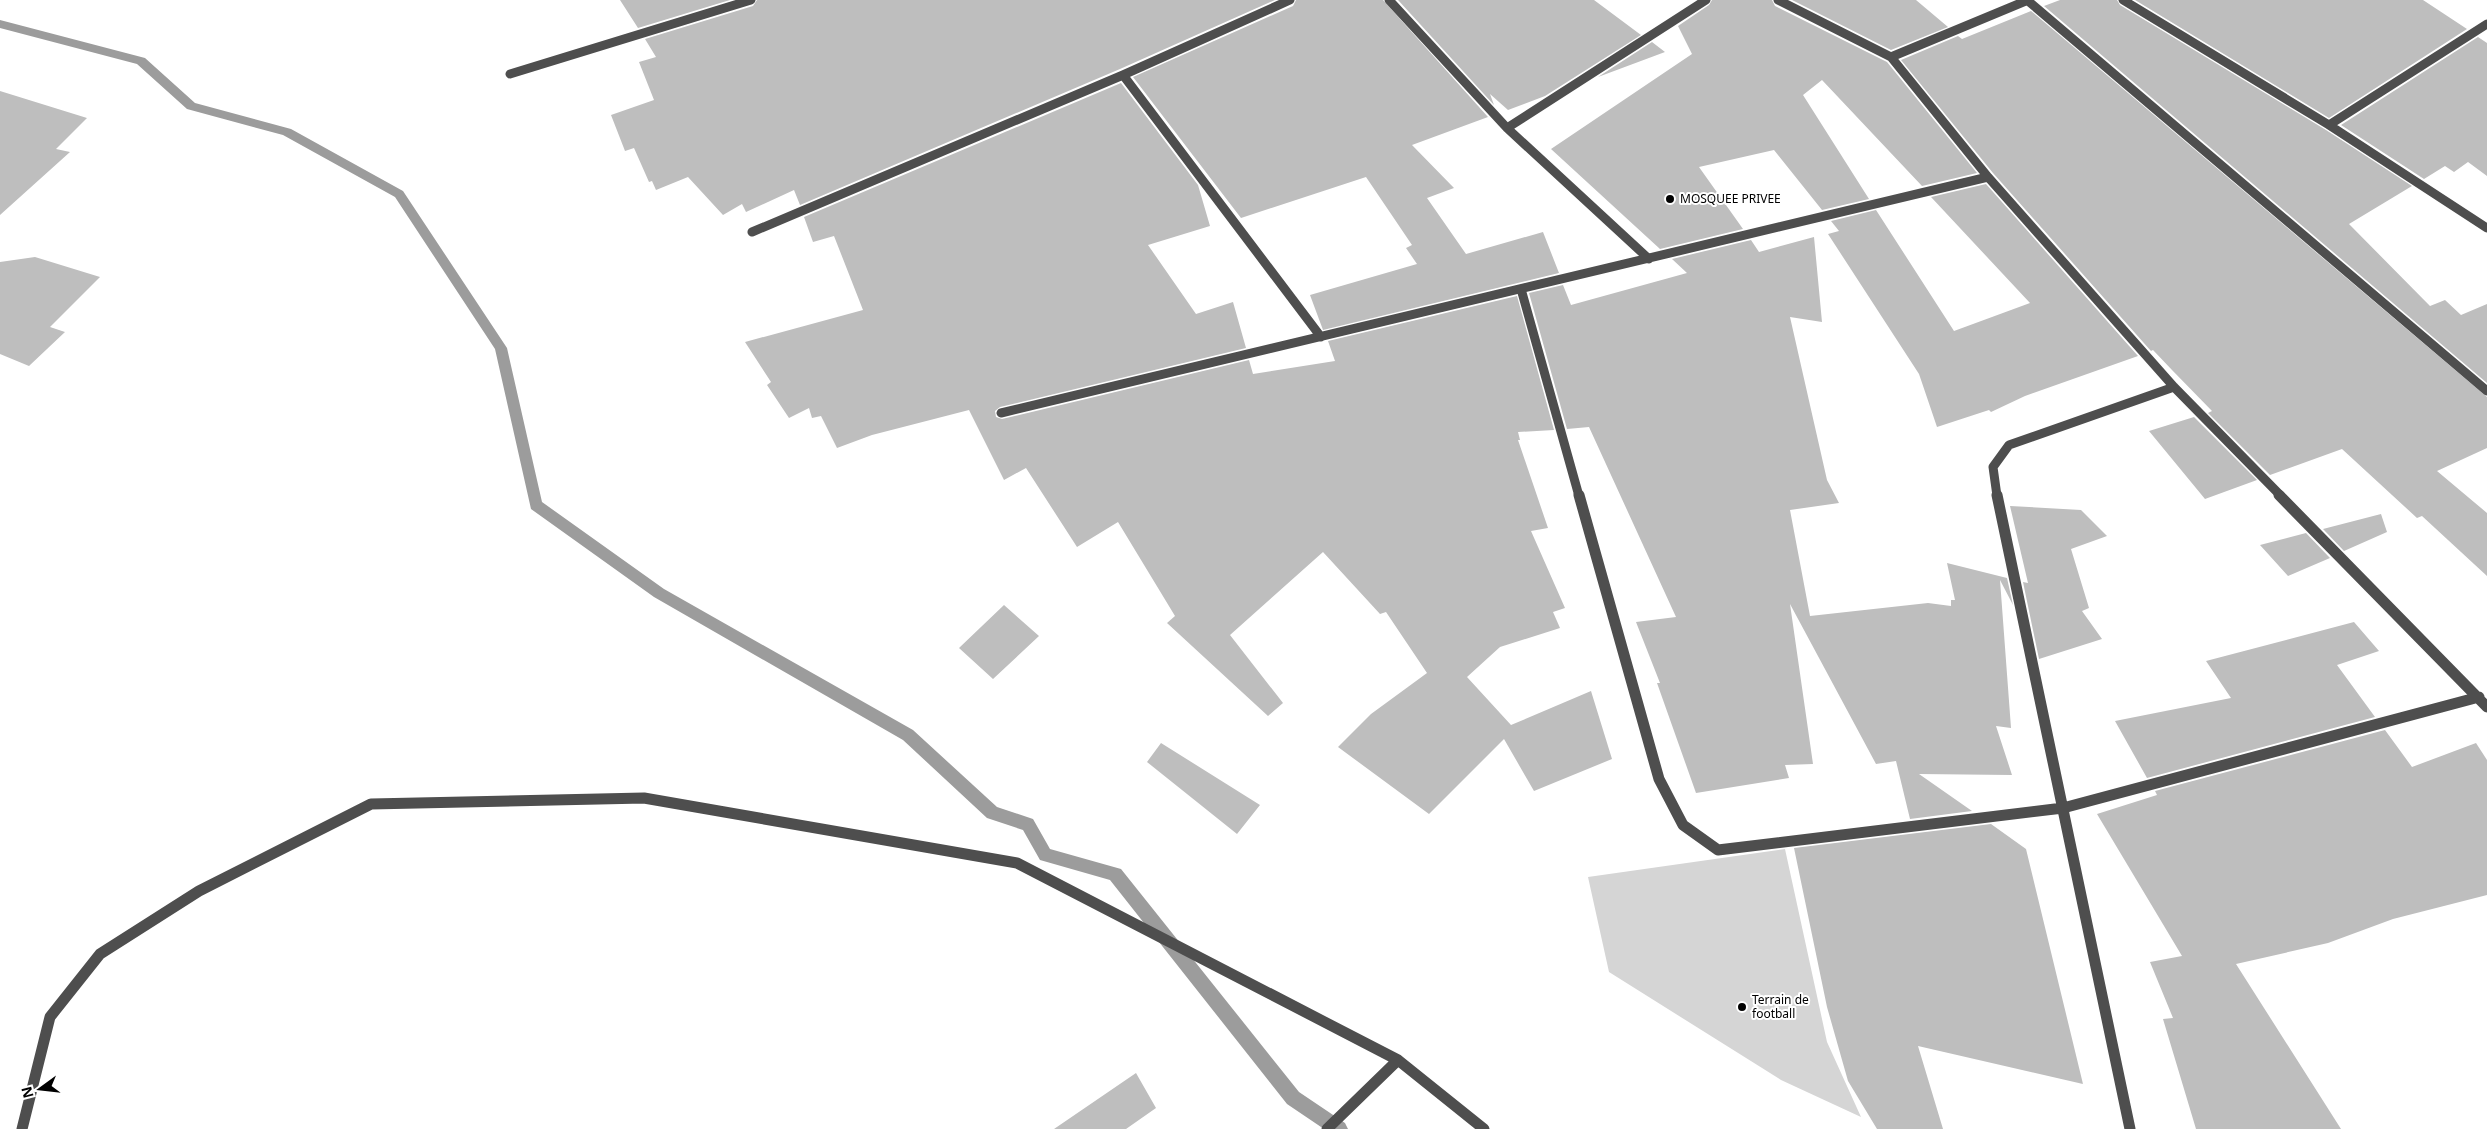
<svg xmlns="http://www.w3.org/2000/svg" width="2487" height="1129" font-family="'Noto Sans',sans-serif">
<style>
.green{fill:#d5d5d5}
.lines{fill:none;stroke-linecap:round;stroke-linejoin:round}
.stream{fill:#9c9c9c;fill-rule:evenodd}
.building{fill:#bebebe}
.minor-far1{stroke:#4e4e4e;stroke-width:9}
.minor{stroke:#4e4e4e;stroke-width:11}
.poi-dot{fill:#000;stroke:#fff;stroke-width:2}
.labels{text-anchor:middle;stroke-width:4;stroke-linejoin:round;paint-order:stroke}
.poi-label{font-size:12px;fill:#000;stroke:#fff;text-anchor:start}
</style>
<rect width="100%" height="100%" fill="#fff"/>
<!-- green -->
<path class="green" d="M 1785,849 L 1827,1042 L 1861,1117 L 1781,1080 L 1609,972 L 1588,877 Z"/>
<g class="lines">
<!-- stream -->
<path class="stream" d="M 0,20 L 145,58 L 195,103 L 291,129 L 403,191 L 507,348 L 542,502 L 664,589 L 913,730 L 997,807 L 1033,819 L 1050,849 L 1121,869 L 1299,1092 L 1345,1123 L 1348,1129 L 1324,1129 L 1287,1104 L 1110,880 L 1040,860 L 1023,830 L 987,818 L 903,740 L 654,597 L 531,509 L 495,349 L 395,197 L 283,135 L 187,109 L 137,64 L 0,28 Z"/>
</g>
<!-- building -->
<path class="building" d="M 620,0 L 730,0 L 638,28 Z
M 757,0 L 1275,0 L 1120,69 L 800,205 L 794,190 L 746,212 L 742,204 L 723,215 L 688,177 L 656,190 L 652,181 L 649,182 L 634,148 L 625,151 L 611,115 L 654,100 L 639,62 L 656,57 L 645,39 L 753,6 Z
M 1296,0 L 1383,0 L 1488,117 L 1412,145 L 1454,188 L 1427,198 L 1466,254 L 1543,232 L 1559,273 L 1323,330 L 1310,295 L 1417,264 L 1406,248 L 1412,245 L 1366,177 L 1241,218 L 1133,77 L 1293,6 Z
M 1398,0 L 1594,0 L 1641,35 L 1545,96 L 1508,110 L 1490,94 L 1494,105 Z
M 1712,0 L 1772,0 L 1775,6 L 1887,62 L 1977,173 L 1922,186 L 1822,80 L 1803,95 L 1869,199 L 1822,210 L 1774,150 L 1699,167 L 1743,229 L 1660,249 L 1551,149 L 1692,54 L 1678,26 L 1709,5 Z
M 1792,0 L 1916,0 L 1948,27 L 1891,50 Z
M 2060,0 L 2117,0 L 2120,5 L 2326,130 L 2412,186 L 2349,224 L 2430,306 L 2445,300 L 2461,315 L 2487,304 L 2487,383 L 2044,6 Z
M 2135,0 L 2423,0 L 2467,29 L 2329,118 Z
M 2031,11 L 2487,397 L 2487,448 L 2437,471 L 2487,513 L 2487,576 L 2422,516 L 2417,518 L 2342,449 L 2270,475 L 2208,413 L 2212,411 L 2172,370 L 2153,350 L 2151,351 L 1993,173 L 1901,60 L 1958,36 L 1962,39 Z
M 2478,37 L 2487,43 L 2487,176 L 2468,162 L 2454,172 L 2445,166 L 2424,179 L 2341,125 Z
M 1652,42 L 1665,52 L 1598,77 Z
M 1121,83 L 1198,185 L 1210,226 L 1148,245 L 1196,314 L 1233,302 L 1246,348 L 1000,407 L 995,411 L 996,417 L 1002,419 L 1249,360 L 1253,374 L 1335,361 L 1328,341 L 1517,296 L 1554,430 L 1518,432 L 1520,440 L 1518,440 L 1548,528 L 1531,531 L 1565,608 L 1553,612 L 1560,628 L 1500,647 L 1467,677 L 1511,725 L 1591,691 L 1612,759 L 1534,791 L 1504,739 L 1429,814 L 1338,747 L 1371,714 L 1427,673 L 1386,612 L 1380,614 L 1323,552 L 1230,635 L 1283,703 L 1268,716 L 1167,623 L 1175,616 L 1118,522 L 1077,547 L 1026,468 L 1004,480 L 969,410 L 872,435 L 837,448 L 821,416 L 812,418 L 809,408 L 789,418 L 767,385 L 771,382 L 745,342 L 863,310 L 834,236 L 813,242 L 804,217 Z
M 0,91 L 87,118 L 56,149 L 70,152 L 0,215 Z
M 1986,184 L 2138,356 L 2025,396 L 1991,412 L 1989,410 L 1937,427 L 1919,374 L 1828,234 L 1839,231 L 1831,221 L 1876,210 L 1954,331 L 2030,303 L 1931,197 Z
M 1814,237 L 1822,322 L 1790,317 L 1827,480 L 1839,503 L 1790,510 L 1810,616 L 1928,603 L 1951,606 L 1951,600 L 1955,600 L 1947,563 L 2007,578 L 2013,605 L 2000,580 L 2011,728 L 1996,726 L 2012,775 L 1919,774 L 1972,811 L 1910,819 L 1896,761 L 1876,764 L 1790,604 L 1813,764 L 1785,765 L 1789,778 L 1696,793 L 1657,683 L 1660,683 L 1636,622 L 1676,617 L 1589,427 L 1567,429 L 1529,293 L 1563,285 L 1571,305 L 1687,273 L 1672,259 L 1751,240 L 1759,252 Z
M 35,257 L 100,277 L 50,327 L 65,332 L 29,366 L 0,354 L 0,262 Z
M 2194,417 L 2257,480 L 2205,499 L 2149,431 Z
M 2010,506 L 2081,510 L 2107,536 L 2071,549 L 2089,608 L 2082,611 L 2102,639 L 2039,659 L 2023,582 L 2028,583 Z
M 2381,514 L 2387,532 L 2344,551 L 2323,529 Z
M 2306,533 L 2330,558 L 2288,576 L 2260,545 Z
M 1004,605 L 1039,636 L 993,679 L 959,648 Z
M 2354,622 L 2379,651 L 2337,665 L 2375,717 L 2147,778 L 2115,721 L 2231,698 L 2206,661 Z
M 2385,730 L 2412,767 L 2476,743 L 2487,760 L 2487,895 L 2393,919 L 2328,943 L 2236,964 L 2341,1129 L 2196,1129 L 2163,1019 L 2173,1018 L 2150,962 L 2182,956 L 2097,814 L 2157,795 L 2155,791 Z
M 1161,743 L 1260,805 L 1237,834 L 1147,762 Z
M 1991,824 L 2026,849 L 2083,1084 L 1918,1046 L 1943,1129 L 1877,1129 L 1848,1081 L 1827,1007 L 1794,848 Z
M 1136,1073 L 1156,1108 L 1126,1129 L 1054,1129 Z"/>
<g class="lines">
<!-- minor-far1 -->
<path class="minor-far1" d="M 1389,0 L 1507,128 L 1649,259
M 1778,0 L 1891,57 L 1988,177 L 2174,387 L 2281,496
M 2027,0 L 2487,391
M 2123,0 L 2329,125 L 2487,228
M 1891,57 L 2028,0
M 510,74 L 751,0
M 1123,75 L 1321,337
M 2329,125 L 2487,24
M 1507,128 L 1706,0
M 752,232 L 1123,75 L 1290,0
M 1521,289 L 1579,496
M 1001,413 L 1988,177
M 1997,496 L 1993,467 L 2009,445 L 2174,387"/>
<!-- minor -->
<path class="minor" d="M 1579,495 L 1659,779 L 1683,825 L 1718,850 L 2063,808 L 2479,697
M 1997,495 L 2130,1129
M 2279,495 L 2487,707
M 22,1129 L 50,1017 L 100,954 L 199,891 L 371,804 L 644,798 L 1017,863 L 1398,1060 L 1484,1129
M 1327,1129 L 1398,1060"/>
</g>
<!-- markers -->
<g class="poi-dot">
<circle cx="1670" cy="199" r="5"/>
<circle cx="1742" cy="1007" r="5"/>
</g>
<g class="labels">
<!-- poi labels -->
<g class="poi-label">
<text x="1680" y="203">MOSQUEE PRIVEE</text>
<text x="1752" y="1004">Terrain de<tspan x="1752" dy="14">football</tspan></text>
</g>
</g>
<!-- north arrow -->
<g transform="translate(40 1089) rotate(255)" stroke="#ffffff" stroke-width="4" paint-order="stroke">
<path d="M0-4L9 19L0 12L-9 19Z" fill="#000000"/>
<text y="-8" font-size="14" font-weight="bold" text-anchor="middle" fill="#000000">N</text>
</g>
</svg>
